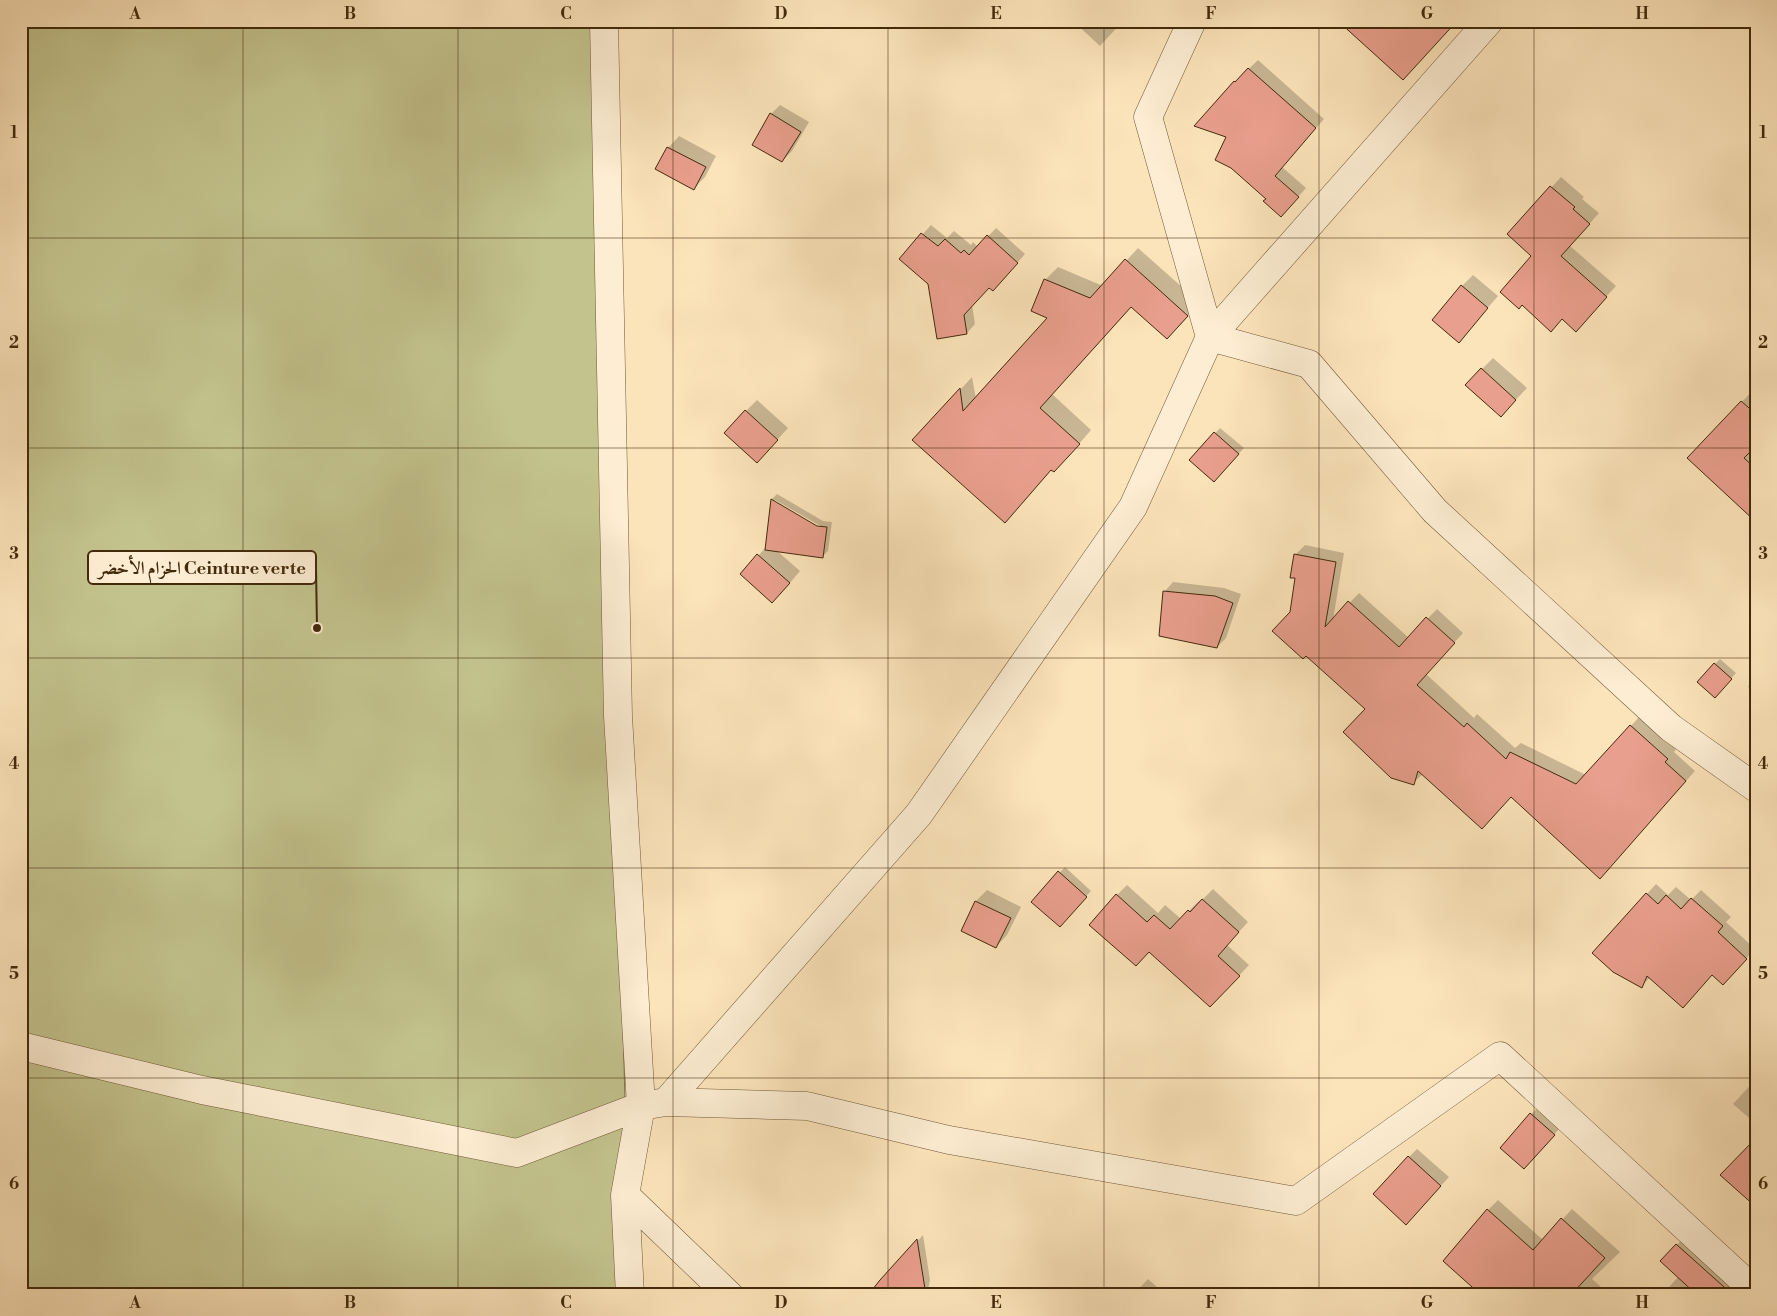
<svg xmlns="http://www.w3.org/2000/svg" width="1777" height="1316" font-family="'Libre Bodoni',Amiri,serif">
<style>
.green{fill:#c3c38d;stroke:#82764c}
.shadow{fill:#0003;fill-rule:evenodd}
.building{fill:#e99f8d;stroke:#422a0b}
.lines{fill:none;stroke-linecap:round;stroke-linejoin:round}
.minor-casing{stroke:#705837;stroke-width:29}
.minor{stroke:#fdedd2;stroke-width:28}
.grid{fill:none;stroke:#422a0b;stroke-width:1;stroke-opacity:0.55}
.leader{fill:none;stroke:#422a0b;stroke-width:2}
.callout-dot{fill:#422a0b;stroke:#fdedd2;stroke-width:2}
.callout{fill:#fdedd2;stroke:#422a0b;stroke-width:2}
.callout-label{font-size:18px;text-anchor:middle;font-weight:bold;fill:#422a0b}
.neatline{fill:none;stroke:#422a0b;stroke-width:2}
.grid-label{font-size:16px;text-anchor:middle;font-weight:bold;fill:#422a0b}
</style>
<rect width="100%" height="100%" fill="#fce4ba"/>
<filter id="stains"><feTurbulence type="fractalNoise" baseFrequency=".004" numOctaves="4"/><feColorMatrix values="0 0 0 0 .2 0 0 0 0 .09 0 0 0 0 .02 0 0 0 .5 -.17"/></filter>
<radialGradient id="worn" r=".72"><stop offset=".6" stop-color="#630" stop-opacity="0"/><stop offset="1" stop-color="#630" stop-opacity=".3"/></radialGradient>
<!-- green -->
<path class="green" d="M 21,21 L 597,21 L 630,1295 L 21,1295 Z"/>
<!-- shadow -->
<path class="shadow" d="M 1073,21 L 1123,21 L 1100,46 Z
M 1258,60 L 1324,119 L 1282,167 L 1306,188 L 1289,207 L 1268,198 L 1228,136 L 1235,82 Z
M 780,105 L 809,122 L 792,151 L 782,161 L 771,114 Z
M 679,136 L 716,156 L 705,177 L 694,188 L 668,148 Z
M 1561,177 L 1584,197 L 1582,199 L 1599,213 L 1570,246 L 1616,286 L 1585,320 L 1533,256 L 1509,234 Z
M 931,225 L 947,238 L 954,231 L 971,245 L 973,242 L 978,247 L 996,228 L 1025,254 L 1001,281 L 989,287 L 972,305 L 975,324 L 967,333 L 929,283 L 900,259 Z
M 1138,248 L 1200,303 L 1180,325 L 1132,306 L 1052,394 L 1091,430 L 1067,458 L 1052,469 L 1005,521 L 914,440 L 972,377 L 976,399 L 1049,318 L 1045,280 L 1058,267 L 1103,286 Z
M 1473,275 L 1498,296 L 1459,341 L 1462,286 Z
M 1493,358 L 1527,388 L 1512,404 L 1482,369 Z
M 1753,390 L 1756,393 L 1756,445 L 1754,446 L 1756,448 L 1756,502 L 1689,458 Z
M 757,400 L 788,428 L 768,450 L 746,411 Z
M 1220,428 L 1244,448 L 1220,475 L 1191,459 Z
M 777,494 L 823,521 L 832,522 L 828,551 L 823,556 L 776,550 L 800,571 L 784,590 L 742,574 L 767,546 L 772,499 ZM 775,500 L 824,528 L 822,530 L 775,502 Z
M 1305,545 L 1344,553 L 1333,620 L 1359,593 L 1409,638 L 1437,609 L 1463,633 L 1426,674 L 1474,718 L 1477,714 L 1515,748 L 1521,743 L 1586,775 L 1640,716 L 1676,749 L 1674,752 L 1695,771 L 1600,878 L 1511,796 L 1423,774 L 1413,783 L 1367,709 L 1291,612 L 1296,577 L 1295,555 Z
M 1173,582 L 1224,588 L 1241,594 L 1226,638 L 1217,647 L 1160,635 L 1165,591 Z
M 1720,659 L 1736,673 L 1720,691 L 1715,664 Z
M 1756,668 L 1756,690 L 1748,687 Z
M 1065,867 L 1091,891 L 1065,920 L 1033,901 Z
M 1656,884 L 1668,895 L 1676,887 L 1691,900 L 1701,890 L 1731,917 L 1726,922 L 1755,949 L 1732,974 L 1651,977 L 1641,986 L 1593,953 Z
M 1127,885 L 1158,913 L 1165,905 L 1181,919 L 1199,901 L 1200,902 L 1213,889 L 1248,922 L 1227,945 L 1249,965 L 1220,996 L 1117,895 Z
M 987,890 L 1021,907 L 1007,935 L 996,947 L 976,901 Z
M 1756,1079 L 1756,1124 L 1733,1104 Z
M 1537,1108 L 1559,1129 L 1530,1162 L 1501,1148 Z
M 1417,1149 L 1449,1177 L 1414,1215 L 1409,1157 Z
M 1498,1200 L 1543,1240 L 1572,1209 L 1620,1252 L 1592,1279 L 1610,1295 L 1504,1295 L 1488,1210 Z
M 1687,1234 L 1745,1287 L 1738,1295 L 1662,1295 L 1679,1276 L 1662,1261 Z
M 923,1235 L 930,1280 L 927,1295 L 870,1295 Z
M 1148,1279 L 1166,1295 L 1133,1295 Z"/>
<!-- building -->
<path class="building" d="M 1338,21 L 1457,21 L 1403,80 Z
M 1248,68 L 1316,128 L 1275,176 L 1299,197 L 1281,217 L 1263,201 L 1266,199 L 1231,168 L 1215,160 L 1226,137 L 1194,126 L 1234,81 L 1235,82 Z
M 770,113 L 801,132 L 782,162 L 752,145 Z
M 667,147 L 706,167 L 694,190 L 655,169 Z
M 1550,186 L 1575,207 L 1573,209 L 1590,224 L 1561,256 L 1607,297 L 1576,332 L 1562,319 L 1551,332 L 1522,305 L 1519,309 L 1500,292 L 1531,256 L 1507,234 Z
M 921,233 L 938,246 L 945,239 L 961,253 L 964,250 L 969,255 L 987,235 L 1018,263 L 993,291 L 989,288 L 964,315 L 967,334 L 937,339 L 928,284 L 899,259 Z
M 1125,259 L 1188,316 L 1167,339 L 1131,307 L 1040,408 L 1080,444 L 1054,472 L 1051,470 L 1005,523 L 912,440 L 960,388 L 963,411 L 1047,318 L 1031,311 L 1044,279 L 1090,298 Z
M 1461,285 L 1488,308 L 1459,343 L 1432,320 Z
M 1481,368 L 1516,400 L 1501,417 L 1465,385 Z
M 1741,401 L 1756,414 L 1756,446 L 1744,458 L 1756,469 L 1756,522 L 1687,458 Z
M 745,410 L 778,440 L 757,463 L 724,433 Z
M 1214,432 L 1239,454 L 1214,482 L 1189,460 Z
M 771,499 L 817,526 L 827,527 L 823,558 L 765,550 Z
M 757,554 L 790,583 L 772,603 L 740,574 Z
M 1294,554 L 1336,562 L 1325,627 L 1348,601 L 1399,647 L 1426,617 L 1455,643 L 1417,685 L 1464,727 L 1467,723 L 1506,759 L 1510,752 L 1576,784 L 1630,725 L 1668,759 L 1665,762 L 1686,781 L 1600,879 L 1511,797 L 1482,829 L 1418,771 L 1414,785 L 1391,778 L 1343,732 L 1365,709 L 1306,656 L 1303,659 L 1272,631 L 1290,612 L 1295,578 L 1290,578 Z
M 1163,591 L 1215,596 L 1233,603 L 1217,648 L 1159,636 Z
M 1714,663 L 1732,679 L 1715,698 L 1697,682 Z
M 1058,871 L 1087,897 L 1060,927 L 1031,902 Z
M 1646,893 L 1658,904 L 1666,895 L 1681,909 L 1691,898 L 1723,926 L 1718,932 L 1747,959 L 1723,985 L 1712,975 L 1683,1008 L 1647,976 L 1642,988 L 1613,972 L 1592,953 Z
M 1116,894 L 1147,922 L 1154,915 L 1170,929 L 1188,910 L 1190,912 L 1202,899 L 1239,932 L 1218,956 L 1240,976 L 1210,1007 L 1149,952 L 1136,966 L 1089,925 Z
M 975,901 L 1011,918 L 996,948 L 961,931 Z
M 1530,1113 L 1555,1135 L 1524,1169 L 1500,1148 Z
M 1756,1138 L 1756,1207 L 1720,1175 Z
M 1408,1156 L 1441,1186 L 1406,1225 L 1373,1194 Z
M 1487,1209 L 1533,1250 L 1561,1218 L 1605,1258 L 1571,1295 L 1481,1295 L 1443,1261 Z
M 917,1239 L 926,1295 L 868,1295 L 880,1280 Z
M 1676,1244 L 1733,1295 L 1697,1295 L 1660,1261 Z"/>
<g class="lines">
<!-- minor casing -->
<g class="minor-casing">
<path id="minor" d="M 604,21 L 618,716 L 641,1106 L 625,1195 L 630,1295
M 1192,21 L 1148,117 L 1210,337
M 1210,337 L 1309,364 L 1435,511 L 1671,728 L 1756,788
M 21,1046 L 202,1090 L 517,1153 L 641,1106 L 666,1102 L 807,1106 L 949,1140 L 1296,1201 L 1500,1056 L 1756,1292
M 666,1102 L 919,814 L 1133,507 L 1210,337 L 1489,21
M 625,1195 L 729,1295"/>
</g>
<!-- minor -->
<use href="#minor" class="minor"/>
</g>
<!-- grid -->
<path class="grid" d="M 243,21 L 243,1295M 458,21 L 458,1295M 673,21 L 673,1295M 888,21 L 888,1295M 1104,21 L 1104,1295M 1319,21 L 1319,1295M 1534,21 L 1534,1295M 21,238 L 1756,238M 21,448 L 1756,448M 21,658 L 1756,658M 21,868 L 1756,868M 21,1078 L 1756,1078"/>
<!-- callouts -->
<path class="leader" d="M317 628L316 568"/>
<circle class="callout-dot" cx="317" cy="628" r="5"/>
<rect class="callout" x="88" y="551" width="228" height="33" rx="5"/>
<g class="callout-label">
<text x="202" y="574">الحزام الأخضر Ceinture verte</text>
</g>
<!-- margin -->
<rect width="1777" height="1316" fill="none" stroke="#fce4ba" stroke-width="55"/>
<rect x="28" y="28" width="1722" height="1260" class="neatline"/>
<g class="grid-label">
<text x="135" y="19">A</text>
<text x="350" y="19">B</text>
<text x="566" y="19">C</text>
<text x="781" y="19">D</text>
<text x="996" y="19">E</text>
<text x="1211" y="19">F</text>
<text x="1427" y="19">G</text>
<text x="1642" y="19">H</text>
<text x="14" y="138">1</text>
<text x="1763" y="138">1</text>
<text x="14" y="348">2</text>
<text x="1763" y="348">2</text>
<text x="14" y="559">3</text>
<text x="1763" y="559">3</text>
<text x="14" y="769">4</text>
<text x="1763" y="769">4</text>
<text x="14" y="979">5</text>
<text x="1763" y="979">5</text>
<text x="14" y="1189">6</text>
<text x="1763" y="1189">6</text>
<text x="135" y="1308">A</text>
<text x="350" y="1308">B</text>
<text x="566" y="1308">C</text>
<text x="781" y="1308">D</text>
<text x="996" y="1308">E</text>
<text x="1211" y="1308">F</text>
<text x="1427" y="1308">G</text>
<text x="1642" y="1308">H</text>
</g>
<rect width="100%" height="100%" filter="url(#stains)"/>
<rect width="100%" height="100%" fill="url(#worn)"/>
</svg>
